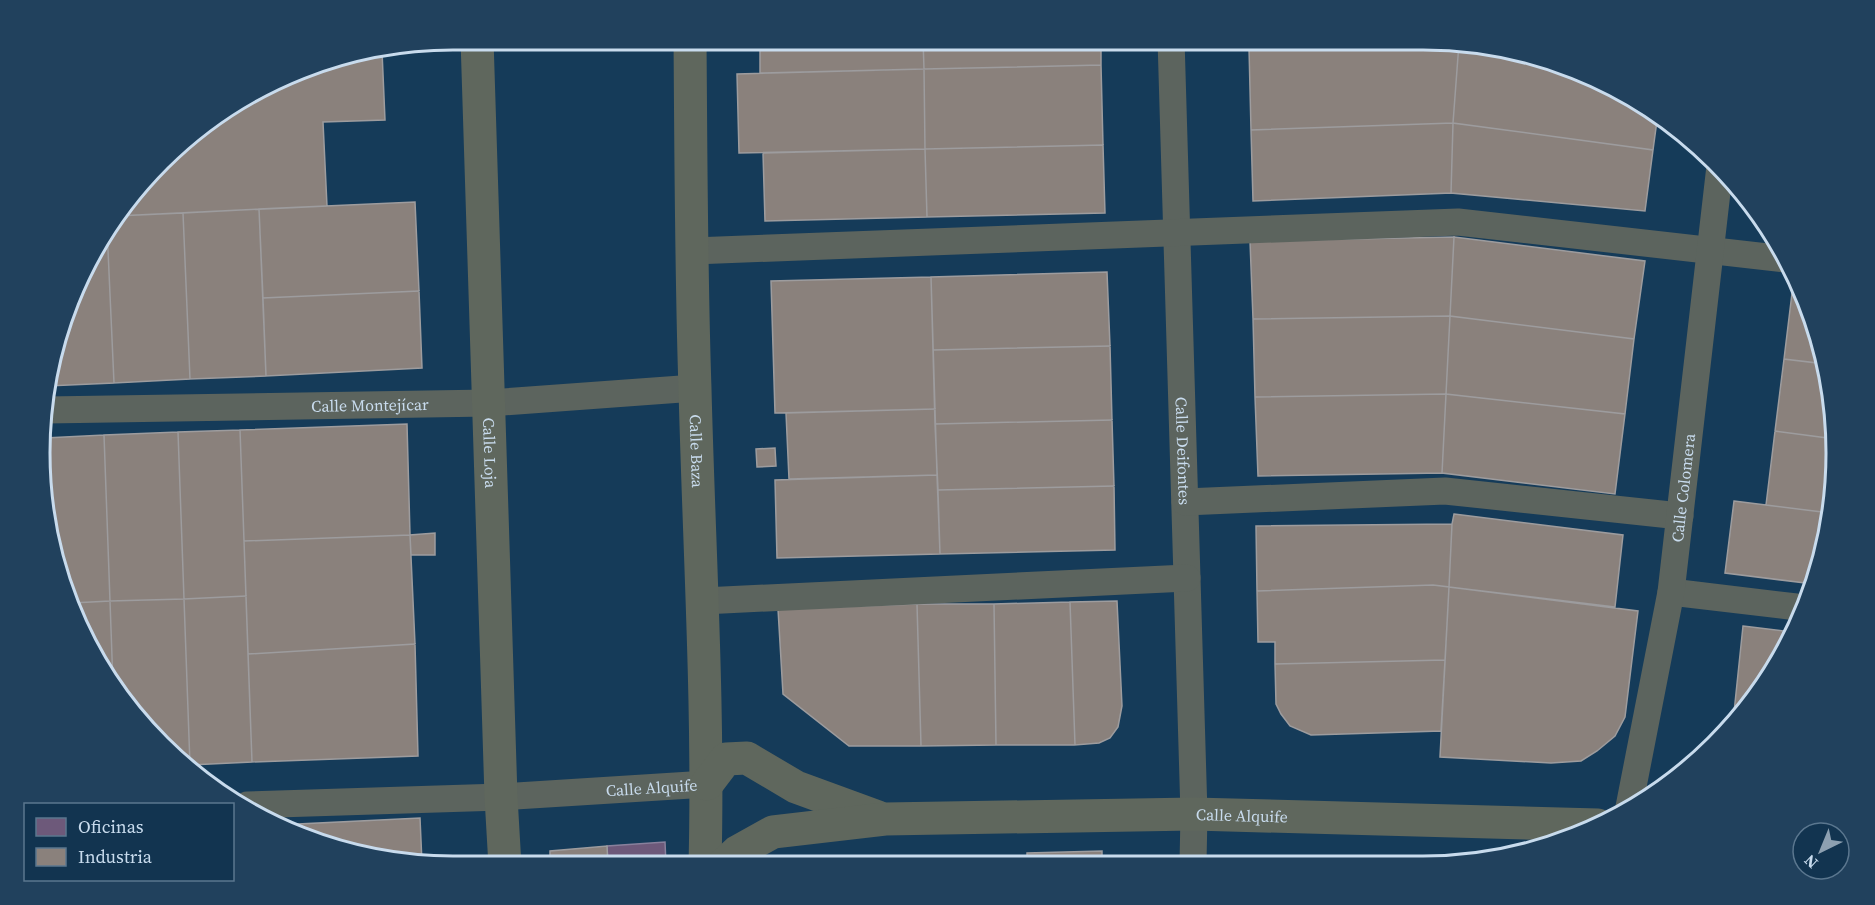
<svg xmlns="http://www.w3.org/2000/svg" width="1875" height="905" font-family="'Source Serif 4',serif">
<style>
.built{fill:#153b59}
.offices{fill:#6d597a;stroke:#88809c;stroke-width:1.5}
.industry{fill:#8a817c;stroke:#9d9c9e;stroke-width:1.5}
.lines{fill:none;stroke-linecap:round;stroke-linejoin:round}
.street{stroke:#5c645e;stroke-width:27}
.secondary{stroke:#5f675d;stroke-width:33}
.labels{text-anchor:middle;stroke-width:6;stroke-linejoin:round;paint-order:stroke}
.street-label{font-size:16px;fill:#c8dbed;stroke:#123450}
.rim{fill:none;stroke:#c8dbed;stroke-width:3}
</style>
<rect width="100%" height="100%" fill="#203342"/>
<!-- built -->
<path class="built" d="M 453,39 L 1423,39 L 1504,47 L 1581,71 L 1653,109 L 1715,160 L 1766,223 L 1805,295 L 1828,372 L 1836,453 L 1828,534 L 1804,611 L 1750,704 L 1674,781 L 1580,835 L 1477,862 L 452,866 L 371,858 L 294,834 L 180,763 L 124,704 L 82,636 L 43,506 L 47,371 L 95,245 L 141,180 L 201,125 L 319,61 Z"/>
<!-- offices -->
<path class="offices" d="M 665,842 L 666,865 L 608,865 L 607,846 Z"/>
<!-- industry -->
<path class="industry" d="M 760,39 L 923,39 L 924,69 L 760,73 Z
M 923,39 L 1101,39 L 1101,65 L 924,69 Z
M 1248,39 L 1423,39 L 1446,41 L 1249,48 Z
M 1446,41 L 1459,43 L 1453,123 L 1251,130 L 1249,48 Z
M 1459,43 L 1504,47 L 1581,71 L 1653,109 L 1658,113 L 1653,150 L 1453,123 Z
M 382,51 L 385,120 L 323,122 L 327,206 L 116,216 L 141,180 L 201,125 L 319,61 Z
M 1101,65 L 1103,145 L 925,149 L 924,69 Z
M 924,69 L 925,149 L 739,153 L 737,74 Z
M 1453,123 L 1451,193 L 1253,201 L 1251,130 Z
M 1453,123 L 1653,150 L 1645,211 L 1451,193 Z
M 1103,145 L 1105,213 L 927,217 L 925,149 Z
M 925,149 L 927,217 L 765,221 L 763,153 Z
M 415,202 L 419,291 L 263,298 L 259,209 Z
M 259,209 L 266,376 L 190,379 L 183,213 Z
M 183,213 L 190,379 L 114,383 L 107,228 L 116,216 Z
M 107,228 L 114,383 L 47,386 L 47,371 L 95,245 Z
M 1454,237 L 1450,316 L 1253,319 L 1250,241 Z
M 1454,237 L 1645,261 L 1634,339 L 1450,316 Z
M 1107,272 L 1110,346 L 933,350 L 931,277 Z
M 931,277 L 935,409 L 775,413 L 771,281 Z
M 1793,285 L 1800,286 L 1805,295 L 1826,364 L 1784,359 Z
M 419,291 L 422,368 L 266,376 L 263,298 Z
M 1450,316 L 1446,394 L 1255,397 L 1253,319 Z
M 1450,316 L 1634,339 L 1625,414 L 1446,394 Z
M 1110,346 L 1112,420 L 935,424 L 933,350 Z
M 1784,359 L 1826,364 L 1828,372 L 1835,439 L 1775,431 Z
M 1446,394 L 1625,414 L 1615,494 L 1442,473 Z
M 1446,394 L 1442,473 L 1258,476 L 1255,397 Z
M 935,409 L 937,475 L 789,479 L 786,413 Z
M 1112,420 L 1114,486 L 938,490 L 935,424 Z
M 407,424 L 410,535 L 244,541 L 240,430 Z
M 240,430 L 246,596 L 184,599 L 178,432 Z
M 1775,431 L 1835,439 L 1836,453 L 1830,513 L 1766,505 Z
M 178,432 L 184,599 L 110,601 L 104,435 Z
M 104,435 L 110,601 L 72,603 L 42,506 L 45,438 Z
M 775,448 L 776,466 L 757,467 L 756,449 Z
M 937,475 L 940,554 L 777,558 L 775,480 Z
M 1114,486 L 1115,550 L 940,554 L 938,490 Z
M 1734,501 L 1830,513 L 1828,534 L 1813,584 L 1725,573 Z
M 1454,514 L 1623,535 L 1615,607 L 1449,587 L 1452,524 Z
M 1452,524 L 1449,587 L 1433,585 L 1257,591 L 1256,526 Z
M 435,533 L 435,555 L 411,555 L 410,535 Z
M 410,535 L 415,644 L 248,654 L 244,541 Z
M 1433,585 L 1449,587 L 1445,660 L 1275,664 L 1275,642 L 1258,642 L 1257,591 Z
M 1449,587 L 1638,611 L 1625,717 L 1615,736 L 1597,751 L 1581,761 L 1551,763 L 1440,757 Z
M 246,596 L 252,762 L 190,765 L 184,599 Z
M 184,599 L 190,765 L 183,765 L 124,704 L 113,685 L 110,601 Z
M 110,601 L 113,685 L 82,636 L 72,603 Z
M 1117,601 L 1122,706 L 1118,727 L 1110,738 L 1099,743 L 1075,745 L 1070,602 Z
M 1070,602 L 1075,745 L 996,745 L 994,604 Z
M 917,604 L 994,604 L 996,745 L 921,746 Z
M 917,604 L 921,746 L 849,746 L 783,694 L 778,609 Z
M 1743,626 L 1792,632 L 1750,704 L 1733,722 Z
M 415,644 L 418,756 L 252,762 L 248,654 Z
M 1445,660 L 1441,731 L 1311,735 L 1290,726 L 1281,714 L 1276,704 L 1275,664 Z
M 420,818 L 422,863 L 371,858 L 294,834 L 279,825 Z
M 607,846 L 608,865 L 550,866 L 550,851 Z
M 1102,851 L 1102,864 L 1027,864 L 1027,853 Z"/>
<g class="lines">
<!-- street -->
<g class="street">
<path id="s1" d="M 1171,39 L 1194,814 L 1193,863"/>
<path d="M 693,251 L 1458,222 L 1786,259"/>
<path id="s2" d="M 46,410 L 489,403 L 695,388"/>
<path d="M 1185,502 L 1445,491 L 1680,516"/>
<path d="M 1671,592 L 1805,608"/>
<path d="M 703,601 L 1187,578"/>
<path id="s3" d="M 247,805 L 501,797 L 707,784"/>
<path id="s4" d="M 1629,807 L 1671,592 L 1720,166"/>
</g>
<!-- secondary -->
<g class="secondary">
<path id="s5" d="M 477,39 L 501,797 L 505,866"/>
<path id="s6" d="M 690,39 C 691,155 691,272 695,389 C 699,548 709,706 705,865"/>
<path d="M 707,784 L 726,759 L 747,758 L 796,787 L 878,817"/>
<path id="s7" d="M 723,865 L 737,852 L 773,832 L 885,819 L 1194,814 L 1598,825"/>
</g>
</g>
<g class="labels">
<!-- street labels -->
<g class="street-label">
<text dy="6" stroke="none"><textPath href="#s2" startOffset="324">Calle Montejícar</textPath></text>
<text dy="6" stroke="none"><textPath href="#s1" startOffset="412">Calle Deifontes</textPath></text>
<text dy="6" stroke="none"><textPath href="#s5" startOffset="414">Calle Loja</textPath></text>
<text dy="6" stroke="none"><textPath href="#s6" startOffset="412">Calle Baza</textPath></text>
<text dy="6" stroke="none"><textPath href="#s4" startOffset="324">Calle Colomera</textPath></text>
<text dy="6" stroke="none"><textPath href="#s3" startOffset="405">Calle Alquife</textPath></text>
<text dy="6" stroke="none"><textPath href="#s7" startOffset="530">Calle Alquife</textPath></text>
</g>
</g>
<!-- crop -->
<path d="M0 0H1875V905H0ZM453 50H1423A403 403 0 0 1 1826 453V453A403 403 0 0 1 1423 856H453A403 403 0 0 1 50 453V453A403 403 0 0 1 453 50Z" fill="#21415d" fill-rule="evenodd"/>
<path class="rim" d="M453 50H1423A403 403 0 0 1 1826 453V453A403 403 0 0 1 1423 856H453A403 403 0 0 1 50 453V453A403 403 0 0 1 453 50Z"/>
<!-- legend -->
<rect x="24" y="803" width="210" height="78" fill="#123450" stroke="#5b778f" stroke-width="1.5"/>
<rect x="36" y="818" width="30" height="18" fill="#6d597a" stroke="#5b778f" stroke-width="1.5"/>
<text x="78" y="833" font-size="18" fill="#c8dbed">Oficinas</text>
<rect x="36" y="848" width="30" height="18" fill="#8a817c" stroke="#5b778f" stroke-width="1.5"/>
<text x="78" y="863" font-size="18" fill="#c8dbed">Industria</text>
<!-- north arrow -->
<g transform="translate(1821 851) rotate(223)"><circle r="28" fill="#123450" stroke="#5b778f" stroke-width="1.5"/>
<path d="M0-4.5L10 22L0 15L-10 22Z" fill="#8da0b1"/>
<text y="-9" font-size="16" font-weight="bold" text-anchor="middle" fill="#c8dbed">N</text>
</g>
</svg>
